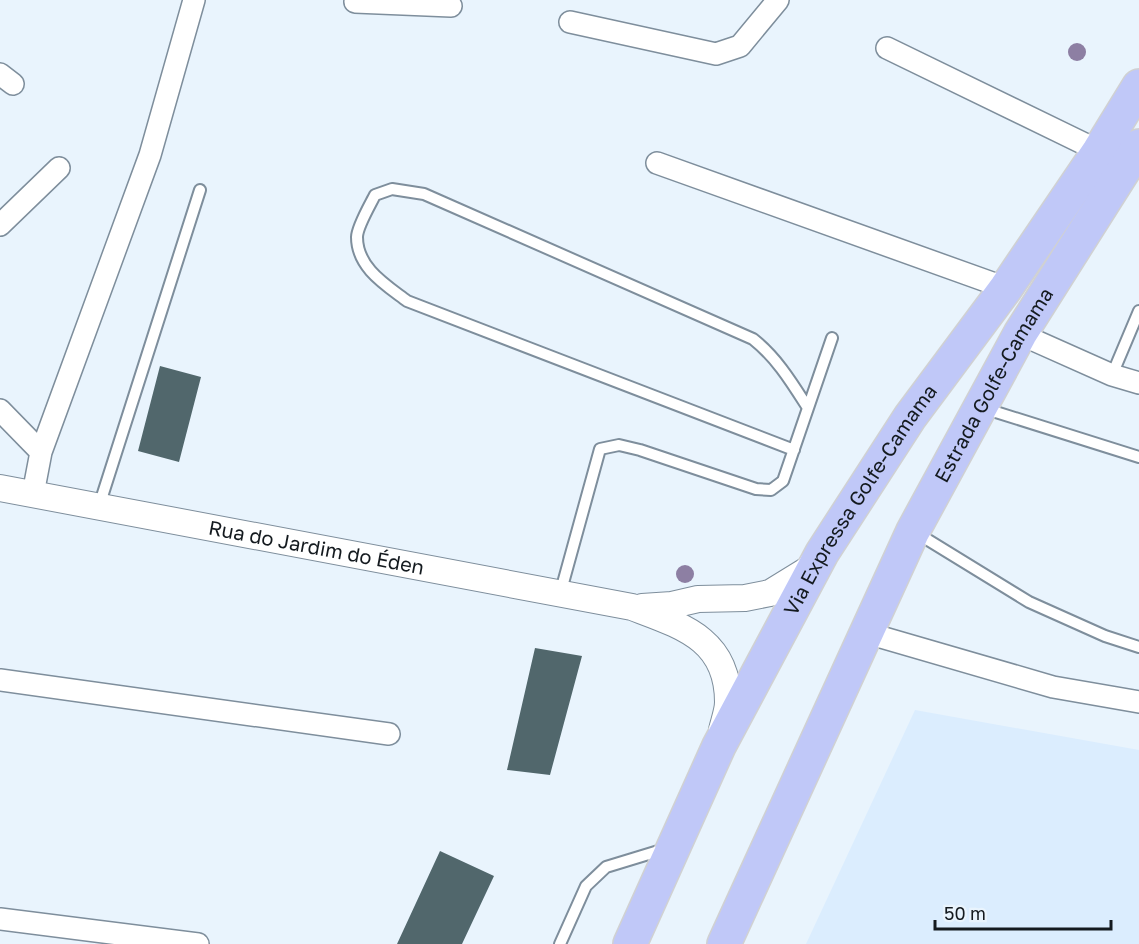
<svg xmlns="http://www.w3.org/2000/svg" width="1139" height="944" font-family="'Golos Text',sans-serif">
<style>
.built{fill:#dbedfe}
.building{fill:#51676c}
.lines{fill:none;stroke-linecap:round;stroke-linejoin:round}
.service-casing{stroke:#7e8e9c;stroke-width:14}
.minor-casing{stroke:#7e8e9c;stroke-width:24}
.tertiary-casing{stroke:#7e8e9c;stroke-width:28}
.trunk-casing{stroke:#d0d1d2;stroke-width:36}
.service{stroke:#fff;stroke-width:10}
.minor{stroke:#fff;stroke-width:21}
.tertiary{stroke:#fff;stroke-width:26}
.trunk{stroke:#c0c8f8;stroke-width:33}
.tree{fill:#8d7fa3}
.labels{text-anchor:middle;stroke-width:6;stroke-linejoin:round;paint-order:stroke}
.street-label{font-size:20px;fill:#141a1f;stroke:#e9f4fd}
</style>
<rect width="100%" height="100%" fill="#e9f4fd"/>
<!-- built -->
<path class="built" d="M 915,710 L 1139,750 L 1139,944 L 806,944 Z"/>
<!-- building -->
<path class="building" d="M 160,366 L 201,377 L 179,462 L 138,451 Z
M 535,648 L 582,656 L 550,775 L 507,770 Z
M 440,851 L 494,876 L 462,944 L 397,944 Z"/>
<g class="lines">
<!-- service casing -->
<g class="service-casing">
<path id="service" d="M 1112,375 L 1139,311
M 983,408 L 1139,457
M 794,450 L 407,301 C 386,285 357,268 357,237 C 357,227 370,205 375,195 L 392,189 L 424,194 L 753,339 C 777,358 792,383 808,408
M 99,506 L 200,190
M 915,532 L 1029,602 L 1105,636 L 1139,647
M 560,594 L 600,449 L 619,445 L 640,450 L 756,489 L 771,490 L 783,481 L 832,338
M 560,944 L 586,886 L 606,867 L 665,849"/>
</g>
<!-- minor casing -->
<g class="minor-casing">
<path id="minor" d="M 355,2 L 451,6
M 570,22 L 716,54 L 740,46 L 778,0
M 887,48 L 1099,151
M 0,74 L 13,84
M 657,163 L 1006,288
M 0,225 L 59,168
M 1020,334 L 1112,375 L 1139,383
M 0,410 L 41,452 L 33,494
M 41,452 L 150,155 L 194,0
M 867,633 L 1053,687 L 1139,702
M 0,680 L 389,734
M 0,919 L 198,944"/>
</g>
<!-- tertiary casing -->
<g class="tertiary-casing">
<g id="tertiary">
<path id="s1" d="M 0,488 L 632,607 C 682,626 728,639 728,702 C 728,711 724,721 722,730"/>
<path d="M 642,607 L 672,605 L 698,599 L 745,598 L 770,593 L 809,569 L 813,563"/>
</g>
</g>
<!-- trunk casing -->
<g class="trunk-casing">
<g id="trunk">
<path id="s2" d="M 630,944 L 719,746 L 822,553 L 910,417 L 1006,288 L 1099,151 L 1139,86"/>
<path id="s3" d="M 724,944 L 913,531 L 1020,334 L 1139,146"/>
</g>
</g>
<!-- service -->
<use href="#service" class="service"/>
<!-- minor -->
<use href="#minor" class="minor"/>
<!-- tertiary -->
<use href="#tertiary" class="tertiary"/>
<!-- trunk -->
<use href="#trunk" class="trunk"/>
</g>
<!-- trees -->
<g class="tree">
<circle cx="1077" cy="52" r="9"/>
<circle cx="685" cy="574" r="9"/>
</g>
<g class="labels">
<!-- street labels -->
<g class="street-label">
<text dy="7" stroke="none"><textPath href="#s3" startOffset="621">Estrada Golfe-Camama</textPath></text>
<text dy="7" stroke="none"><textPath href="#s2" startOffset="501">Via Expressa Golfe-Camama</textPath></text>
<text dy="7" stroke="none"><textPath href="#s1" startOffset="322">Rua do Jardim do Éden</textPath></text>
</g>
</g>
<!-- scale -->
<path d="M935 920v9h176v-9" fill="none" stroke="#141a1f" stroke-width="3"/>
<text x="944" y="920" font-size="18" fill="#141a1f" stroke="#e9f4fd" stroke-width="4.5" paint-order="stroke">50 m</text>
</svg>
